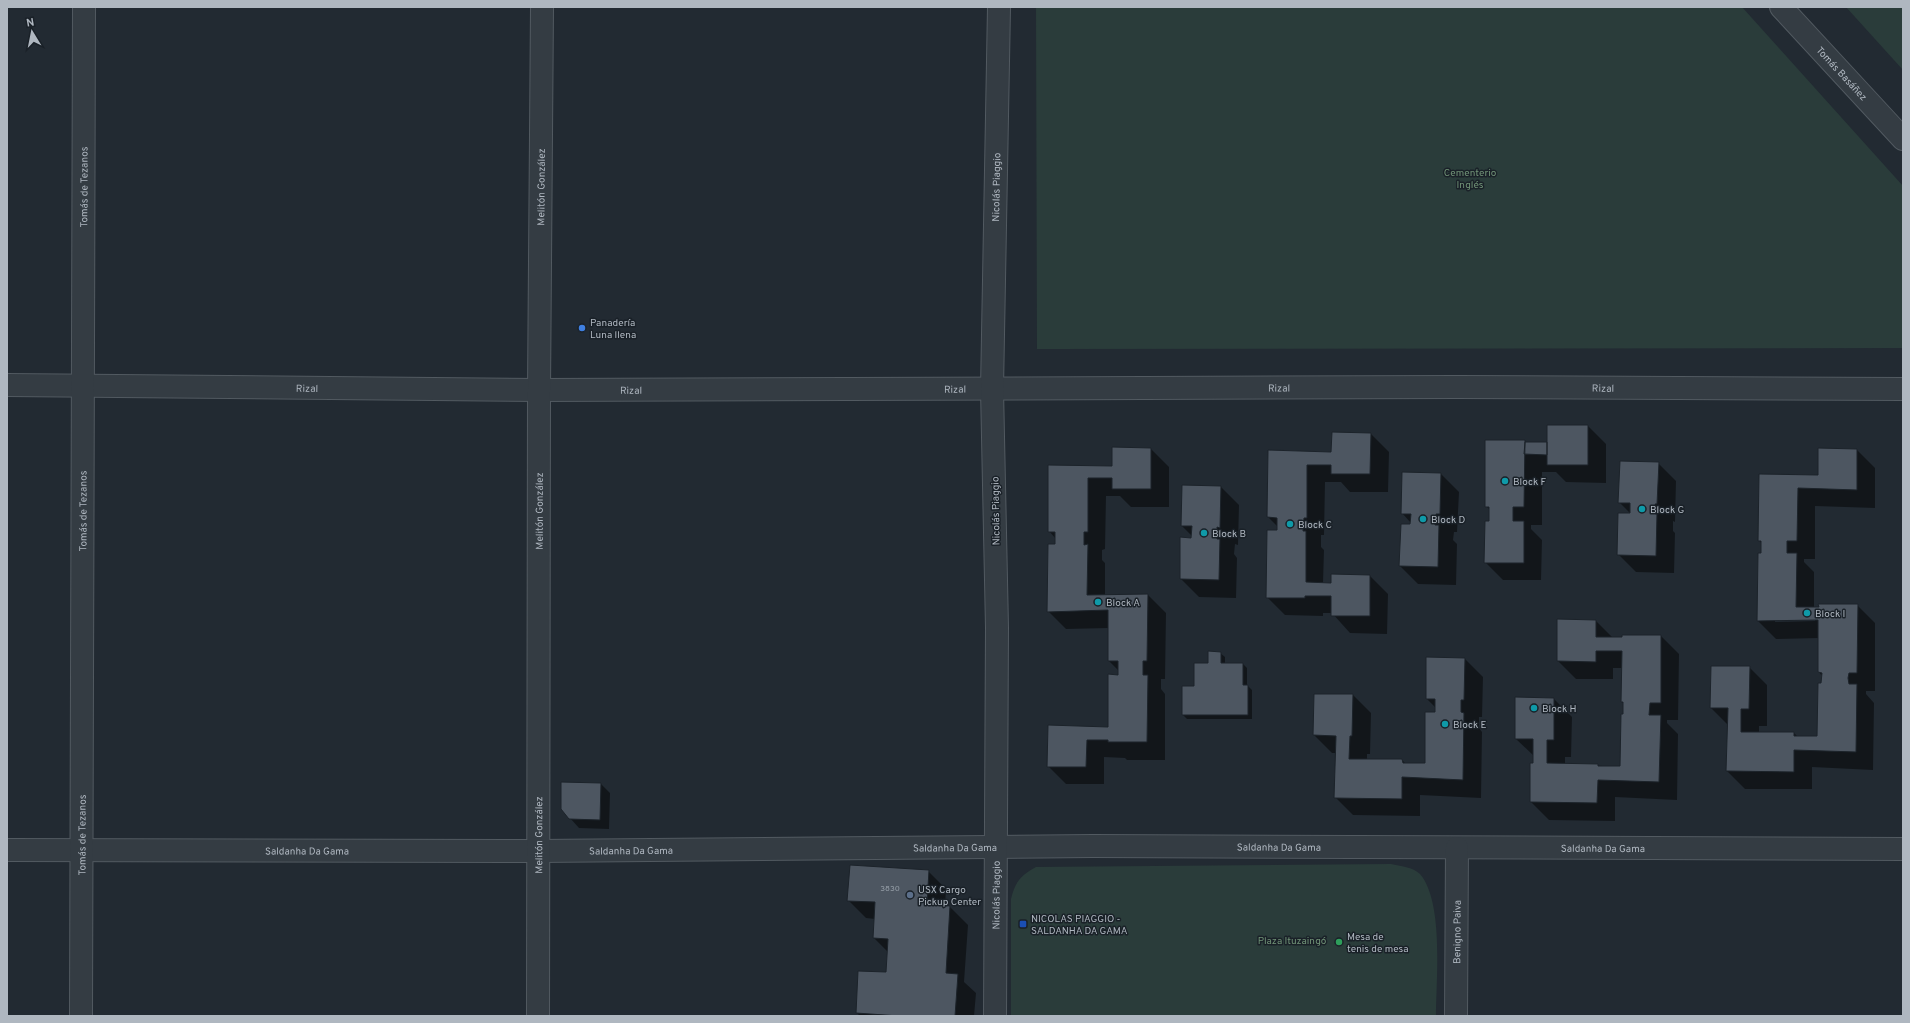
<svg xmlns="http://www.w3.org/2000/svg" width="1910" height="1023" font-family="Overpass,sans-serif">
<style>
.green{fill:#2a3c3a}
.shadow{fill:#0007;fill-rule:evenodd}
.building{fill:#4d5661;stroke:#1c232a}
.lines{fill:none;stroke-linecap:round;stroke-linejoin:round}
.street-casing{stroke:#525a61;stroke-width:24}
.street{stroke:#343c43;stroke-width:22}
.shop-dot{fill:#3f7fe0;stroke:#1a2128;stroke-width:1.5}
.culture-dot{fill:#0f9aa8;stroke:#1a2128;stroke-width:1.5}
.service-dot{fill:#5c6f8a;stroke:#1a2128;stroke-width:1.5}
.transit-dot{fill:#1a4fb4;stroke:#1a2128;stroke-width:1.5}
.leisure-dot{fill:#2e9e5b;stroke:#1a2128;stroke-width:1.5}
.labels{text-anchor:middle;stroke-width:3;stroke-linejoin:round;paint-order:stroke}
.number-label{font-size:8px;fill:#969fa8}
.street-label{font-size:10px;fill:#afb7c0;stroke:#1a2128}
.park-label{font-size:10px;fill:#719377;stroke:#1a2128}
.poi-label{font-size:10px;fill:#afb7c0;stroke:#1a2128;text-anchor:start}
</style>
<rect width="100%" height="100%" fill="#222a32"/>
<!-- green -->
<path class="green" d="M 1036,7 L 1742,7 L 1903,186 L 1903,348 L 1037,349 Z
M 1846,7 L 1903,7 L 1903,70 Z
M 1391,864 C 1400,866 1413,867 1420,874 C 1444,902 1436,980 1436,1016 L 1011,1016 L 1011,899 C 1015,882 1021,875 1036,867 Z"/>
<!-- shadow -->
<path class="shadow" d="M 1548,426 L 1588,426 L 1606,444 L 1606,483 L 1566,482 L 1556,472 L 1542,472 L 1542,525 L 1531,525 L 1531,529 L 1542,540 L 1541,580 L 1503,580 L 1485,562 L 1490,522 L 1490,510 L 1486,506 L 1486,441 L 1548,443 Z
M 1371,434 L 1389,452 L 1388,492 L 1350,492 L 1341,482 L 1325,482 L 1324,535 L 1321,535 L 1321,547 L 1324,550 L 1323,583 L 1332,584 L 1370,576 L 1388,594 L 1387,634 L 1350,633 L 1332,613 L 1323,613 L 1323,616 L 1285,615 L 1267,597 L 1278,527 L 1268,517 L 1269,451 L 1332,453 Z
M 1151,449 L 1169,467 L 1169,507 L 1131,507 L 1120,496 L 1106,496 L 1105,549 L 1102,550 L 1102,560 L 1105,563 L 1105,596 L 1148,595 L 1166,613 L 1165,679 L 1161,679 L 1161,689 L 1165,694 L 1165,760 L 1127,760 L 1125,758 L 1104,757 L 1104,784 L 1066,784 L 1048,766 L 1049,726 L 1109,728 L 1119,671 L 1109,661 L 1109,628 L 1066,629 L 1048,611 L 1056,539 L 1049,531 L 1049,466 L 1113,468 Z
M 1819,449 L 1857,450 L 1875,468 L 1875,508 L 1815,506 L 1815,559 L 1804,559 L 1804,562 L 1814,572 L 1814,608 L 1857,605 L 1875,623 L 1875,691 L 1866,691 L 1866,694 L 1874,703 L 1873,770 L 1812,767 L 1812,789 L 1745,789 L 1727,771 L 1728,725 L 1711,708 L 1749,667 L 1767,685 L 1767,726 L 1759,726 L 1759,733 L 1794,733 L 1798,737 L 1818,737 L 1822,676 L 1819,672 L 1819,638 L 1776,639 L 1758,621 L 1762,554 L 1762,544 L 1759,540 L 1760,475 L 1819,476 ZM 1815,619 L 1815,621 L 1775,622 L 1775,620 Z
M 1658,463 L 1676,481 L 1675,522 L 1673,521 L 1673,531 L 1675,533 L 1674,573 L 1636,572 L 1618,554 L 1631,514 L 1619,502 Z
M 1441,474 L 1459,492 L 1457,532 L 1454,532 L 1453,540 L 1457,544 L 1456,585 L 1418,584 L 1400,566 L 1411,526 L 1411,523 L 1402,513 Z
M 1221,487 L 1239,505 L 1238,545 L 1235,544 L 1234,554 L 1237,558 L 1236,598 L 1199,597 L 1181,579 L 1192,536 L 1182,526 Z
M 1596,621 L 1613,638 L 1622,638 L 1623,636 L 1661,636 L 1679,654 L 1678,720 L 1667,720 L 1667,723 L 1678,734 L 1677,800 L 1615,797 L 1615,821 L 1549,820 L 1531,802 L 1534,756 L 1516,739 L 1554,699 L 1572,717 L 1571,757 L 1565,757 L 1565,764 L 1621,767 L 1624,715 L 1624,704 L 1622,702 L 1622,668 L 1613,668 L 1613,679 L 1576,679 L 1558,661 Z
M 1220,653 L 1225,657 L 1225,664 L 1243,664 L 1247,668 L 1247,685 L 1252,690 L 1252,719 L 1187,719 L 1183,715 L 1195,687 L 1209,664 Z
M 1465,659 L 1483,677 L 1482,717 L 1479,717 L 1479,728 L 1482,732 L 1481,798 L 1420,795 L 1420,816 L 1353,815 L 1335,797 L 1337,753 L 1332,753 L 1314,735 L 1353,695 L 1371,713 L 1370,754 L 1367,754 L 1367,760 L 1402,760 L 1406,764 L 1426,764 L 1436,708 L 1427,699 Z
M 601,784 L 610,793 L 609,829 L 579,828 L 570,818 Z
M 928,871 L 946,889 L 945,906 L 950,907 L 968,925 L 964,982 L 976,993 L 974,1016 L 860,1016 L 857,1013 L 887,973 L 888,952 L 874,938 L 875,919 L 866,918 L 848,900 Z"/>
<!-- building -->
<path class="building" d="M 1547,425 L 1588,425 L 1588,465 L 1547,465 Z
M 1332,432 L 1371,433 L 1370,474 L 1331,474 L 1331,465 L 1307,465 L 1307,518 L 1304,518 L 1303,531 L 1306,531 L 1306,582 L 1331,583 L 1331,574 L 1370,575 L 1370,616 L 1331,616 L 1331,596 L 1305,596 L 1305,598 L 1266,598 L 1267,530 L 1277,530 L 1277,518 L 1267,517 L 1268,450 L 1331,452 Z
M 1485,440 L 1525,440 L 1524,507 L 1513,507 L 1513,521 L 1524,521 L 1524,563 L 1484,563 L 1485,521 L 1489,521 L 1489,507 L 1485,507 Z
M 1525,442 L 1547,442 L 1547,455 L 1524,454 Z
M 1112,447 L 1151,448 L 1151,489 L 1112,489 L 1112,478 L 1088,478 L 1088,532 L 1084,532 L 1084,545 L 1088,544 L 1087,595 L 1148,594 L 1147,661 L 1143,661 L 1143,675 L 1148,675 L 1147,742 L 1108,742 L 1108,740 L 1087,740 L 1086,767 L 1047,767 L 1048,725 L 1108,727 L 1108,674 L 1118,675 L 1118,661 L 1108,661 L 1108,610 L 1047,612 L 1048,544 L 1055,544 L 1055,532 L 1048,532 L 1048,465 L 1112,466 Z
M 1818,448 L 1857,449 L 1857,490 L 1798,488 L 1797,541 L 1787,541 L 1787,553 L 1797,553 L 1796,607 L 1819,607 L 1818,604 L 1858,604 L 1857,673 L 1849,673 L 1848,678 L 1849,684 L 1857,684 L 1856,752 L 1794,750 L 1794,772 L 1726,771 L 1728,708 L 1710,708 L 1711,666 L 1750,666 L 1749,709 L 1741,709 L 1741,732 L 1794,732 L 1794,736 L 1817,736 L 1818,683 L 1821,683 L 1822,673 L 1818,672 L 1818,620 L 1757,621 L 1758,553 L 1761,553 L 1761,541 L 1758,541 L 1759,474 L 1818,475 Z
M 1620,461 L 1659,462 L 1657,504 L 1655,504 L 1655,514 L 1657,514 L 1656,556 L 1617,555 L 1618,513 L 1630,513 L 1630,503 L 1618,503 Z
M 1402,472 L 1441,473 L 1440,514 L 1436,514 L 1435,525 L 1439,525 L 1438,567 L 1399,566 L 1401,524 L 1410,524 L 1411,514 L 1401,514 Z
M 1182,485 L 1221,486 L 1220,528 L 1217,527 L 1217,539 L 1220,539 L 1219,580 L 1180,579 L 1180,537 L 1191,538 L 1192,526 L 1181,526 Z
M 1557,619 L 1596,620 L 1596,637 L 1622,637 L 1622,635 L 1661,635 L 1661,703 L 1650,703 L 1649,715 L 1661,715 L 1659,782 L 1598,780 L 1597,803 L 1530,802 L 1530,763 L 1533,763 L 1533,739 L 1515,739 L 1515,697 L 1554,698 L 1554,740 L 1547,740 L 1547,763 L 1598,764 L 1598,766 L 1620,766 L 1621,714 L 1623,714 L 1623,702 L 1621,702 L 1622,651 L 1596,651 L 1596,662 L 1557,661 Z
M 1208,651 L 1221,652 L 1221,663 L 1243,663 L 1243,685 L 1248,685 L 1248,715 L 1182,715 L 1182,686 L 1194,686 L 1194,663 L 1208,663 Z
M 1426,657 L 1465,658 L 1464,700 L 1461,700 L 1461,712 L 1464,713 L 1463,780 L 1402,777 L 1402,799 L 1334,798 L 1336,736 L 1313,735 L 1314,694 L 1353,694 L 1352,736 L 1350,736 L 1349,759 L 1402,759 L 1403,763 L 1425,763 L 1425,712 L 1435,712 L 1435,699 L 1426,699 Z
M 561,782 L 601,783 L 600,820 L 569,819 L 561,809 Z
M 850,865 L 929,870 L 927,904 L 950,906 L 946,973 L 958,974 L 955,1016 L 899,1016 L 856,1013 L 858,971 L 886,972 L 888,939 L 873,938 L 875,902 L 847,901 Z"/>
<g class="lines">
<!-- street casing -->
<g class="street-casing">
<g id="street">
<path id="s1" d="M 1781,7 L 1903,139"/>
<path id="s2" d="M 7,385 L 539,390 L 1457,387 L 1903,389"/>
<path id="s3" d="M 7,850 L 538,851 L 1093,846 L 1903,849"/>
<path id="s4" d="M 81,1016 L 84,7"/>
<path id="s5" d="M 538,1016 L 539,390 L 542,7"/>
<path id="s6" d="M 995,1016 L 997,628 L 992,389 L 999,7"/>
<path id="s7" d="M 1456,1016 L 1457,848"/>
</g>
</g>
<!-- street -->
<use href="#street" class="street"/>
</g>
<!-- markers -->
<circle class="shop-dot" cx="582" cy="328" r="4"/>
<g class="culture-dot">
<circle cx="1505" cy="481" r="4"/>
<circle cx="1642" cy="509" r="4"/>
<circle cx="1423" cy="519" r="4"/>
<circle cx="1290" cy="524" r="4"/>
<circle cx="1204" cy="533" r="4"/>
<circle cx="1098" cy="602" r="4"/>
<circle cx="1807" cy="613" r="4"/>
<circle cx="1534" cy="708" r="4"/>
<circle cx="1445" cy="724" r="4"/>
</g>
<circle class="service-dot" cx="910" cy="895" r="4"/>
<rect class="transit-dot" x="1019" y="920" width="8" height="8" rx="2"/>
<circle class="leisure-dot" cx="1339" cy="942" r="4"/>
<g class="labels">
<!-- number labels -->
<g class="number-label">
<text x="890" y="891">3830</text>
</g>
<!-- street labels -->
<g class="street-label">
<text dy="4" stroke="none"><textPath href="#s1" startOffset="90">Tomás Basáñez</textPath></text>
<text dy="4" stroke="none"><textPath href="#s4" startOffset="829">Tomás de Tezanos</textPath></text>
<text dy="4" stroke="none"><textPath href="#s5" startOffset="829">Melitón González</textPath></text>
<text dy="4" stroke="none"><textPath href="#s6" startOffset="829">Nicolás Piaggio</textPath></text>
<text dy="4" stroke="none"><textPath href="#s2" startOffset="300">Rizal</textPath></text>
<text dy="4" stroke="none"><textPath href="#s2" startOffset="1272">Rizal</textPath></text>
<text dy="4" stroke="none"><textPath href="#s2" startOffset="1596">Rizal</textPath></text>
<text dy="4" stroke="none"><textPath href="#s2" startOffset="948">Rizal</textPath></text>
<text dy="4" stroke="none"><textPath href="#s2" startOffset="624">Rizal</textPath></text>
<text dy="4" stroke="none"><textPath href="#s4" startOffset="505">Tomás de Tezanos</textPath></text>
<text dy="4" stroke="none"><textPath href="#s5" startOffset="505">Melitón González</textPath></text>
<text transform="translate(995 511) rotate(-91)" y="4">Nicolás Piaggio</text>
<text dy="4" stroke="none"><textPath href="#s4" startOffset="181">Tomás de Tezanos</textPath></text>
<text dy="4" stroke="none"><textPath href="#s5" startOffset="181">Melitón González</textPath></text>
<text dy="4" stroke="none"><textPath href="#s3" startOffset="948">Saldanha Da Gama</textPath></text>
<text dy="4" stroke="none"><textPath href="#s3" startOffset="1272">Saldanha Da Gama</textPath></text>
<text dy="4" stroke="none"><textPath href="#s3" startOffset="1596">Saldanha Da Gama</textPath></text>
<text dy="4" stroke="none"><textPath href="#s3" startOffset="624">Saldanha Da Gama</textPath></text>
<text dy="4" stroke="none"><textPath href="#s3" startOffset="300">Saldanha Da Gama</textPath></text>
<text dy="4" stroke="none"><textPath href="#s6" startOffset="121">Nicolás Piaggio</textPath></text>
<text dy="4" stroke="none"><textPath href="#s7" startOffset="84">Benigno Paiva</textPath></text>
</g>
<!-- park labels -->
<g class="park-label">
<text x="1470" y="176">Cementerio<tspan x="1470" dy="12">Inglés</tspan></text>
<text x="1292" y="944">Plaza Ituzaingó</text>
</g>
<!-- poi labels -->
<g class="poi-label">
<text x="590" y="326">Panadería<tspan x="590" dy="12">Luna llena</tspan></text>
<text x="1513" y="485">Block F</text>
<text x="1650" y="513">Block G</text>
<text x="1431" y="523">Block D</text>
<text x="1298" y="528">Block C</text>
<text x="1212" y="537">Block B</text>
<text x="1106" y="606">Block A</text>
<text x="1815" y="617">Block I</text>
<text x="1542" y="712">Block H</text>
<text x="1453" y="728">Block E</text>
<text x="918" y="893">USX Cargo<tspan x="918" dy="12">Pickup Center</tspan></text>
<text x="1031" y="922">NICOLAS PIAGGIO -<tspan x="1031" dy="12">SALDANHA DA GAMA</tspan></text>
<text x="1347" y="940">Mesa de<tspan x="1347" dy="12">tenis de mesa</tspan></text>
</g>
</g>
<!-- border -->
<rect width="1910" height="1023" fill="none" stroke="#afb7c0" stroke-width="16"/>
<!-- north arrow -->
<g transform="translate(32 32) rotate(350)" stroke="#1a2128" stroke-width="3" paint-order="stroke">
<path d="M0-3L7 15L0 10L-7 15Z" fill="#afb7c0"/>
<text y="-6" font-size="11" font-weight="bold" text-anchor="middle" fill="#afb7c0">N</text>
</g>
</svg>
